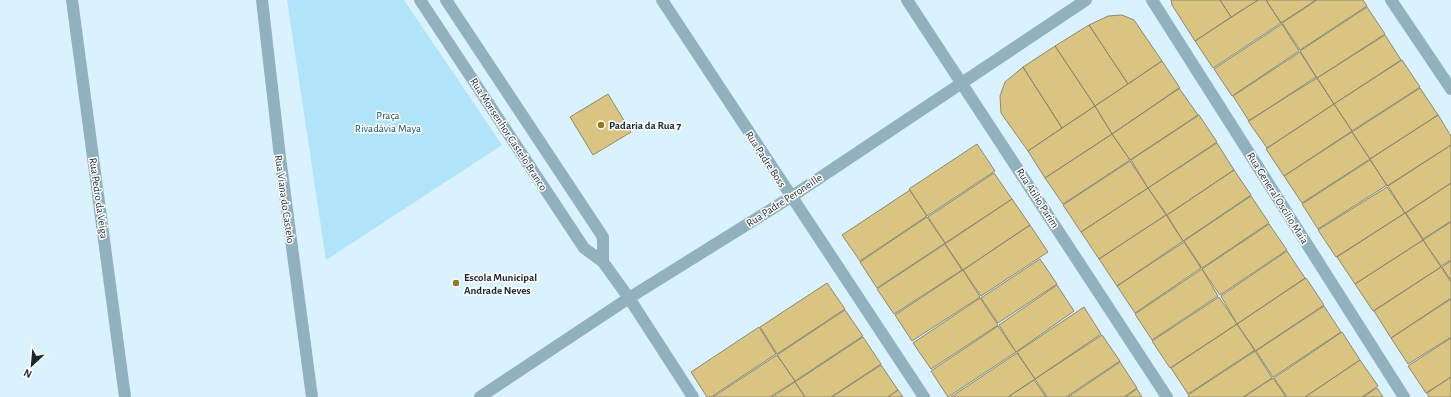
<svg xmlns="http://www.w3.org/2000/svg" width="1451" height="397" font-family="'Alegreya Sans',sans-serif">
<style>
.green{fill:#b1e4f9}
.building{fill:#d9c482;stroke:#90886e}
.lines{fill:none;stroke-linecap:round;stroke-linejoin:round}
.minor{stroke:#91b1be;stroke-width:12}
.poi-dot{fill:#91791f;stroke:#fff;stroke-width:1.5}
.labels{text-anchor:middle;stroke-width:3;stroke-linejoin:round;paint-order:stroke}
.park-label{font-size:11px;fill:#0c4f65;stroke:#fff}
.poi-label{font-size:11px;font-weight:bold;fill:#1c282d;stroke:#fff;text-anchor:start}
.street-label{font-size:11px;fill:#1c282d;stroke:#fff}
</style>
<rect width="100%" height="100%" fill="#d9f2fd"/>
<!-- green -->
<path class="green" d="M 287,0 L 404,0 L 502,145 L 326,260 Z"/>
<!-- building -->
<path class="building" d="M 1171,0 L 1220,0 L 1231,17 L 1195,41 L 1172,5 Z
M 1220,0 L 1258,0 L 1231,17 Z
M 1258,0 L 1266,0 L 1281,23 L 1213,68 L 1195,41 Z
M 1266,0 L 1316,0 L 1281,23 Z
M 1317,0 L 1363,0 L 1367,6 L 1300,50 L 1282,23 Z
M 1367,7 L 1385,34 L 1317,78 L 1300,51 Z
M 1122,15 L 1134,20 L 1162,61 L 1128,84 L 1089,25 L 1108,16 Z
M 1282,24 L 1299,51 L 1232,96 L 1214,69 Z
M 1089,25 L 1128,84 L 1095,106 L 1055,46 Z
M 1385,35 L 1401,60 L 1334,104 L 1317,78 Z
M 1055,46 L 1095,106 L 1062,128 L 1023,67 Z
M 1300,52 L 1316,77 L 1249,121 L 1233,96 Z
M 1402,60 L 1420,87 L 1352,131 L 1334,104 Z
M 1162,61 L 1180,88 L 1112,134 L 1095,106 Z
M 1023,67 L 1062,128 L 1028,151 L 1001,113 L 1000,96 L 1005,82 Z
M 1317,78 L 1334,104 L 1267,148 L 1248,121 Z
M 1179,88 L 1198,115 L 1130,160 L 1112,134 Z
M 1420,88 L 1438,115 L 1370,159 L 1352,132 Z
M 608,94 L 631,132 L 593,155 L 570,117 Z
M 1334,104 L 1352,131 L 1284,176 L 1266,149 Z
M 1095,106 L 1112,134 L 1045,178 L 1028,151 Z
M 1199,115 L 1217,142 L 1148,188 L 1131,160 Z
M 1438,115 L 1451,136 L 1451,145 L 1387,186 L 1370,159 Z
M 1352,132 L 1370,159 L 1302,203 L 1284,176 Z
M 1112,134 L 1130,160 L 1063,204 L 1045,178 Z
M 1217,143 L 1234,170 L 1167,215 L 1148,188 Z
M 977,144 L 995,171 L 927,216 L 909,189 Z
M 1451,145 L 1451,183 L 1405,213 L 1388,186 Z
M 1370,160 L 1387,185 L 1318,229 L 1302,204 Z
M 1130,161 L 1148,188 L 1081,232 L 1063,205 Z
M 1234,170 L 1251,195 L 1183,241 L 1167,215 Z
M 994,173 L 1012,199 L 945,243 L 928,217 Z
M 1451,183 L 1451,221 L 1423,239 L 1406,213 Z
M 1387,187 L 1405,213 L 1336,257 L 1318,230 Z
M 1148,188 L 1166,215 L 1099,259 L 1081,232 Z
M 910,190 L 927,216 L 860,261 L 842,235 Z
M 1251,196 L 1269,223 L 1202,268 L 1184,241 Z
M 1012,199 L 1030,225 L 963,270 L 945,244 Z
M 1405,213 L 1423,240 L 1355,284 L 1337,257 Z
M 1166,215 L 1183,241 L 1117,286 L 1099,259 Z
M 927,217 L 945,243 L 877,288 L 860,262 Z
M 1451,222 L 1451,260 L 1441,266 L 1423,240 Z
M 1269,224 L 1287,250 L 1220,295 L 1202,269 Z
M 1030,225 L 1048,252 L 981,296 L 963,270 Z
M 1423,240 L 1441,267 L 1373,311 L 1355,284 Z
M 1184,242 L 1201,268 L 1135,313 L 1117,286 Z
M 945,244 L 962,270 L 894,314 L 877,289 Z
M 1287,251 L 1305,278 L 1237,324 L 1221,296 Z
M 1040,259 L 1057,284 L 998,323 L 981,298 Z
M 1451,261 L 1451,281 L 1442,267 Z
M 1441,267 L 1451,282 L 1451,298 L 1391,338 L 1374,311 Z
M 1202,269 L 1218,296 L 1152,340 L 1135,314 Z
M 963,270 L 980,297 L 912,341 L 895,315 Z
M 1306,278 L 1324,305 L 1255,351 L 1237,324 Z
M 827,283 L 845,309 L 777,354 L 760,327 Z
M 1057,285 L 1074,311 L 1016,352 L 999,325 Z
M 1219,297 L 1237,324 L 1170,368 L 1152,341 Z
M 980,298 L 998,325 L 931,369 L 913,343 Z
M 1451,299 L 1451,337 L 1408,364 L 1391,338 Z
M 1324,306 L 1341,332 L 1273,377 L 1256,351 Z
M 1084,307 L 1101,334 L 1035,379 L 1017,352 Z
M 845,310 L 863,336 L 795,381 L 777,355 Z
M 1237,324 L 1255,350 L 1188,394 L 1171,368 Z
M 998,326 L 1016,352 L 948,397 L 931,371 Z
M 759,327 L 776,354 L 711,397 L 707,397 L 691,372 Z
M 1342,332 L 1360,360 L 1305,397 L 1287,397 L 1274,378 Z
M 1102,335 L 1120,361 L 1066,397 L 1047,397 L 1035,379 Z
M 863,337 L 881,364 L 831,397 L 805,397 L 795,382 Z
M 1451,338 L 1451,377 L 1426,393 L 1408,366 Z
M 1255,351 L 1272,378 L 1243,397 L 1189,397 L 1188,395 Z
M 1017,353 L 1035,379 L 1008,397 L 951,397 Z
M 777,355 L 795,381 L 770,397 L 713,397 Z
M 1360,360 L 1378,386 L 1362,397 L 1305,397 Z
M 1120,362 L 1137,388 L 1124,397 L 1068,397 Z
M 881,365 L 898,390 L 888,397 L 832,397 Z
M 1451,377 L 1451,397 L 1429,397 L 1427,393 Z
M 1273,378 L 1286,397 L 1244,397 Z
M 1034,380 L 1046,397 L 1008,397 Z
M 795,382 L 805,397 L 772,397 Z
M 1377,388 L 1383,397 L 1363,397 Z
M 1137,389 L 1142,397 L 1125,397 Z
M 898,390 L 903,397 L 888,397 Z"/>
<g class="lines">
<!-- minor -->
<path class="minor" d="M 72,0 L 125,397
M 262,0 L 280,157 L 312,397
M 420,0 L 584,248 L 603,262 L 629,298 L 693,397
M 446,0 L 603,237 L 603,262
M 662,0 L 924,397
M 907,0 L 1167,397
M 1152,0 L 1404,397
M 1391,0 L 1451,89
M 480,397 L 629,298 L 791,197 L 1086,0"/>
</g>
<!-- markers -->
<g class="poi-dot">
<circle cx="601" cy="125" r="4"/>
<circle cx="456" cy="283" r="4"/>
</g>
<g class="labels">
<!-- park labels -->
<g class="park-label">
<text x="388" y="119">Praça<tspan x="388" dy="13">Rivadávia Maya</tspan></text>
</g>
<!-- poi labels -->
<g class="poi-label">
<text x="609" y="129">Padaria da Rua 7</text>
<text x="464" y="281">Escola Municipal<tspan x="464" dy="13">Andrade Neves</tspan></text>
</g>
<!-- street labels -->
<g class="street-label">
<text transform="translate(509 134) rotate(57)" y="4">Rua Monsenhor Castelo Branco</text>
<text transform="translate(766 159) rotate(57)" y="4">Rua Padre Boss</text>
<text transform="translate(99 198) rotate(82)" y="4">Rua Pedro da Veiga</text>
<text transform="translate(1038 198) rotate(57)" y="4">Rua Atilio Parim</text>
<text transform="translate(1278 198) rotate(58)" y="4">Rua General Oscilio Maia</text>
<text transform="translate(285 199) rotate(82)" y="4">Rua Viana do Castelo</text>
<text transform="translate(784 200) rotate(-33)" y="4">Rua Padre Peroneille</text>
</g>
</g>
<!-- north arrow -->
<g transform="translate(32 365) rotate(206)" stroke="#ffffff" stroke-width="3" paint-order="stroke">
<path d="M0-3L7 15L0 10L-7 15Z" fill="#1c282d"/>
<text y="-6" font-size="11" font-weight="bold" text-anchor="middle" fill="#1c282d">N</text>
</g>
</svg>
